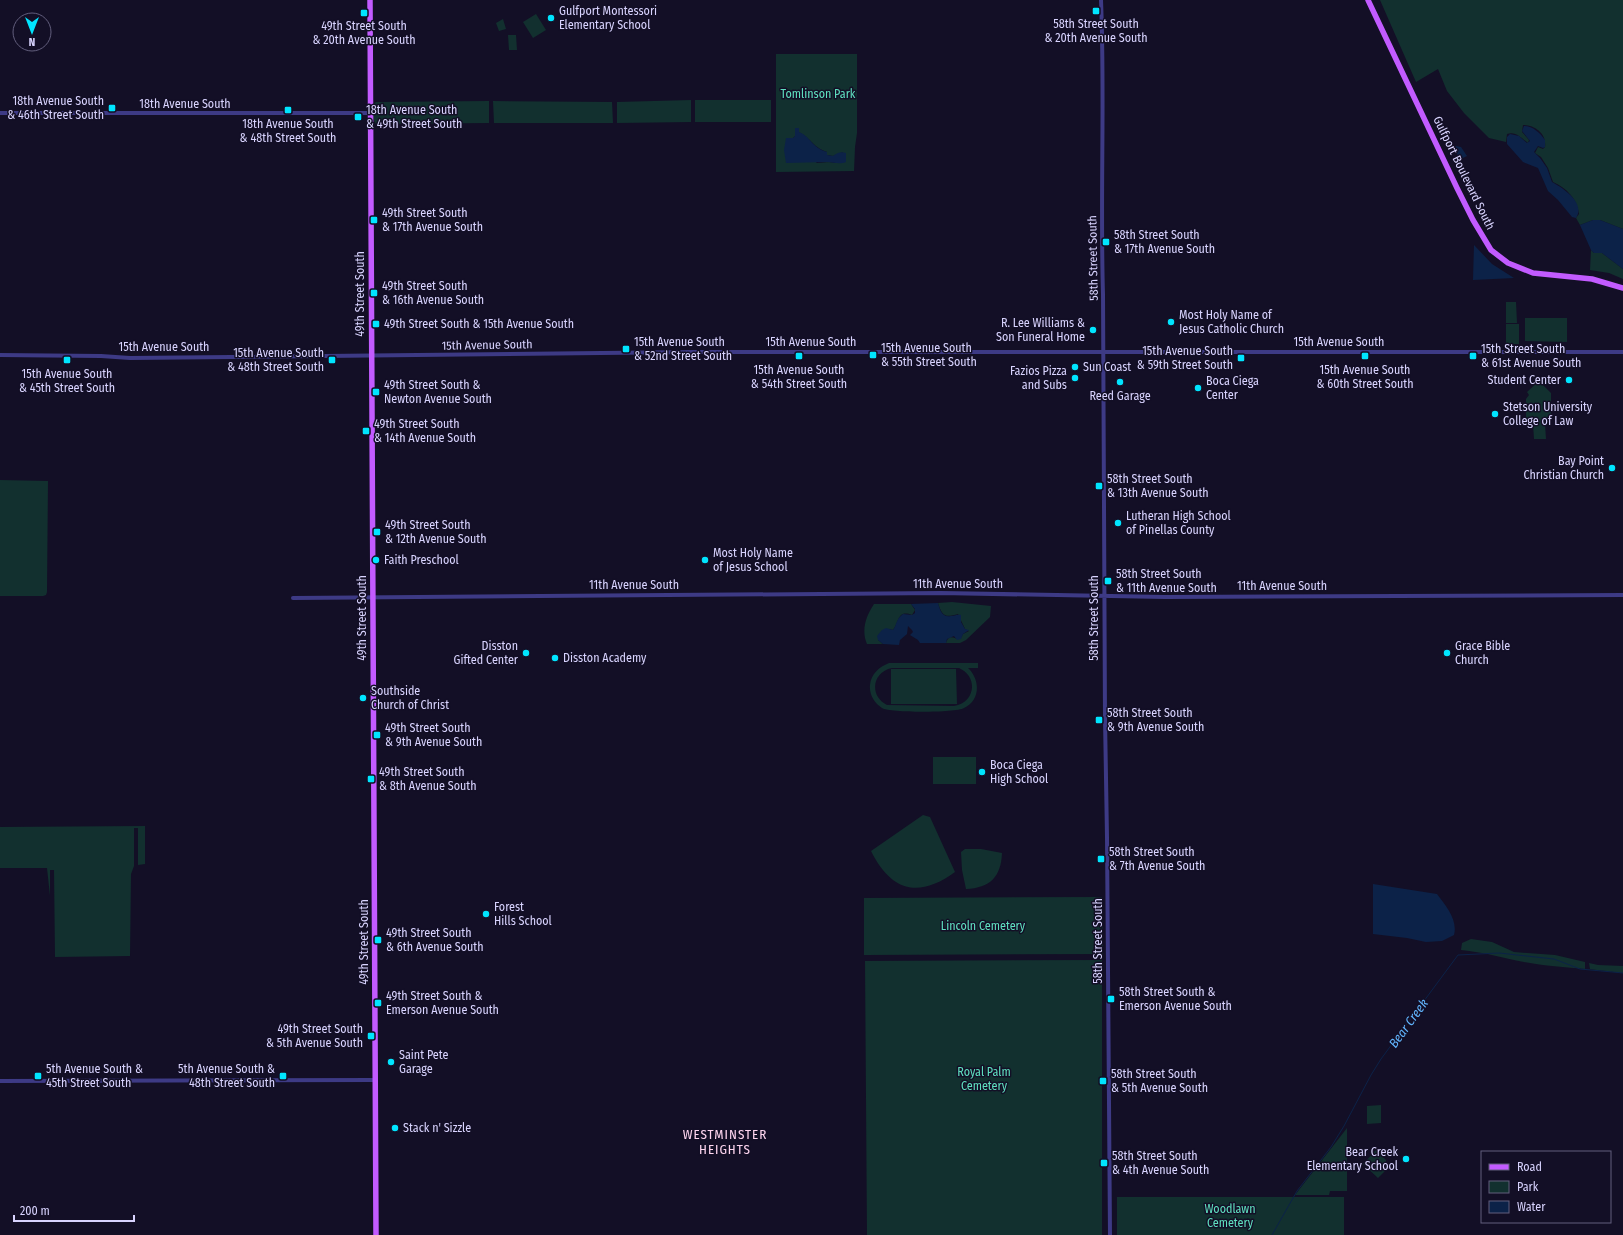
<svg xmlns="http://www.w3.org/2000/svg" width="1623" height="1235" font-family="'Fira Sans Condensed',sans-serif">
<style>
.green{fill:#12302f;fill-rule:evenodd}
.water{fill:#0c2248}
.lines{fill:none;stroke-linecap:round;stroke-linejoin:round}
.stream{stroke:#0c2248;stroke-width:1}
.minor{stroke:#3d3a85;stroke-width:4}
.major{stroke:#c25bff;stroke-width:5.5}
.poi-dot{fill:#00e5ff;stroke:#130f26;stroke-width:1.5}
.labels{text-anchor:middle;stroke-width:3;stroke-linejoin:round;paint-order:stroke}
.poi-label{font-size:12px;fill:#d9d4ff;stroke:#130f26;text-anchor:start}
.park-label{font-size:12px;fill:#5fe0c0;stroke:#130f26}
.street-label{font-size:12px;fill:#d9d4ff;stroke:#130f26}
.water-label{font-size:13px;font-style:italic;fill:#62b6ff;stroke:#130f26}
.neighbourhood-label{font-size:13px;letter-spacing:1px;fill:#ffd6f0;stroke:#130f26}
</style>
<rect width="100%" height="100%" fill="#130f26"/>
<!-- green -->
<path class="green" d="M 1380,0 L 1623,0 L 1623,229 L 1600,220 L 1593,220 L 1580,225 L 1576,218 L 1579,214 C 1577,199 1567,188 1553,182 L 1548,168 L 1541,157 L 1535,153 L 1538,147 L 1543,149 L 1545,147 C 1547,134 1535,125 1523,125 L 1522,132 L 1529,140 L 1528,143 C 1521,138 1516,131 1507,134 L 1506,142 L 1489,138 L 1464,113 L 1447,91 L 1438,69 L 1416,82 Z
M 536,14 L 546,30 L 533,38 L 523,22 Z
M 503,19 L 506,29 L 499,31 L 496,23 Z
M 508,35 L 516,35 L 517,50 L 509,50 Z
M 776,54 L 857,54 L 857,133 L 855,147 L 854,171 L 776,172 ZM 796,131 C 810,136 812,147 827,152 L 827,155 L 833,156 L 843,152 L 835,163 L 829,162 L 817,163 L 786,138 L 793,138 L 795,136 Z
M 691,100 L 691,122 L 617,123 L 617,102 Z
M 695,100 L 771,100 L 771,122 L 695,122 Z
M 489,101 L 489,123 L 376,124 L 373,119 L 373,104 L 376,102 Z
M 493,101 L 612,102 L 613,123 L 494,123 Z
M 1591,250 L 1594,253 L 1602,253 L 1623,269 L 1623,279 L 1609,273 L 1590,270 Z
M 1506,302 L 1516,302 L 1517,323 L 1506,323 Z
M 1525,318 L 1567,318 L 1567,342 L 1525,341 Z
M 1506,324 L 1519,324 L 1519,344 L 1506,344 Z
M 1539,381 L 1551,393 L 1551,424 L 1545,424 L 1546,439 L 1534,439 L 1533,424 L 1526,423 L 1526,399 L 1529,395 L 1527,392 Z
M 0,480 L 48,481 L 47,592 L 46,595 L 43,596 L 0,596 Z
M 952,602 L 991,606 L 990,617 L 966,640 L 960,643 L 946,643 C 949,633 954,639 960,639 L 963,634 L 969,631 L 965,629 L 958,614 C 945,618 942,616 938,603 Z
M 874,604 L 911,604 L 915,610 L 912,615 C 897,609 899,623 893,630 L 889,629 L 878,640 L 883,644 L 867,644 C 861,630 866,616 874,604 Z
M 889,663 L 978,663 L 978,668 L 968,668 C 980,679 981,700 964,708 C 955,713 890,713 882,708 C 874,703 869,694 870,685 C 871,674 879,667 889,663 ZM 892,668 L 959,668 C 979,677 975,703 954,706 L 887,705 C 869,696 872,672 892,668 Z
M 891,669 L 956,669 L 957,704 L 891,704 Z
M 933,757 L 976,757 L 976,784 L 933,784 Z
M 923,815 L 930,817 L 955,872 C 918,899 891,891 871,851 Z
M 145,826 L 145,864 L 138,865 L 138,828 L 134,828 L 134,866 L 131,874 L 130,956 L 55,957 L 54,870 L 50,870 L 50,896 L 47,868 L 0,868 L 0,827 Z
M 965,849 L 981,849 L 1002,853 C 1001,877 990,888 966,889 L 962,870 L 961,852 Z
M 1102,897 L 1103,954 L 864,955 L 864,898 Z
M 1471,939 L 1492,942 L 1514,952 L 1555,955 L 1585,962 L 1585,969 C 1566,967 1544,966 1524,962 C 1503,958 1483,952 1461,950 L 1462,943 Z
M 1102,960 L 1102,1235 L 867,1235 L 865,961 Z
M 1589,963 L 1598,965 L 1623,966 L 1623,973 L 1588,969 L 1590,969 Z
M 1381,1105 L 1381,1123 L 1367,1124 L 1367,1106 Z
M 1347,1128 L 1347,1191 L 1330,1191 L 1329,1195 L 1295,1195 Z
M 1376,1150 L 1386,1160 L 1386,1170 L 1378,1178 L 1363,1164 Z
M 1117,1197 L 1344,1197 L 1344,1235 L 1117,1235 Z"/>
<!-- water -->
<path class="water" d="M 1524,126 C 1533,126 1540,133 1545,140 L 1545,147 L 1543,148 L 1538,146 L 1534,152 L 1540,158 L 1547,168 L 1552,182 C 1563,188 1586,203 1576,218 L 1572,217 L 1558,200 L 1548,191 L 1538,168 L 1523,162 L 1507,144 L 1507,137 L 1510,134 L 1519,136 L 1527,143 L 1530,141 L 1522,131 Z
M 795,128 L 799,128 L 799,132 C 811,137 811,147 827,152 L 827,155 L 833,156 C 837,153 841,151 846,153 L 846,162 C 839,165 834,162 827,162 C 813,162 800,163 786,163 L 784,150 L 786,138 L 793,138 L 795,136 Z
M 1456,146 L 1461,147 L 1467,156 L 1463,158 L 1459,158 L 1454,148 Z
M 1593,220 L 1600,220 L 1623,229 L 1623,269 L 1602,253 L 1594,253 L 1591,250 L 1580,225 Z
M 1474,245 L 1492,264 L 1514,278 L 1473,280 Z
M 938,603 C 940,610 942,618 951,616 C 955,616 956,614 961,615 L 961,622 L 965,629 L 969,630 L 963,634 L 961,639 L 957,640 L 954,636 L 947,639 L 946,643 L 920,643 L 918,640 L 910,635 L 913,632 L 912,630 L 908,626 L 907,634 L 900,640 L 899,645 L 883,644 L 878,640 L 877,636 L 882,630 L 886,628 L 893,630 C 897,625 895,620 903,614 L 912,615 L 915,613 L 915,609 L 911,604 Z
M 1373,884 L 1437,894 C 1446,906 1458,920 1454,935 L 1442,941 L 1426,942 L 1407,938 L 1373,934 Z"/>
<g class="lines">
<!-- stream -->
<path class="stream" d="M 1272,1235 L 1297,1191 L 1331,1147 L 1344,1126 L 1371,1075 L 1381,1059 L 1458,955 L 1499,953 L 1554,959 L 1580,969 L 1623,973"/>
<!-- minor -->
<path class="minor" d="M 1101,0 C 1105,98 1100,196 1103,294 L 1105,718 L 1107,837 L 1110,1235
M 0,113 L 370,113
M 0,355 L 101,356 L 130,358 L 695,352 L 1623,352
M 293,598 L 941,593 L 1165,597 L 1623,595
M 0,1081 L 375,1080"/>
<!-- major -->
<path class="major" d="M 370,0 L 376,1235
M 1368,0 L 1457,188 L 1473,220 L 1491,250 L 1508,263 L 1533,273 L 1592,279 L 1623,288"/>
</g>
<!-- markers -->
<g class="poi-dot">
<rect x="1092" y="7" width="8" height="8" rx="2"/>
<rect x="360" y="9" width="8" height="8" rx="2"/>
<circle cx="551" cy="18" r="4"/>
<rect x="108" y="104" width="8" height="8" rx="2"/>
<rect x="284" y="106" width="8" height="8" rx="2"/>
<rect x="354" y="113" width="8" height="8" rx="2"/>
<rect x="370" y="216" width="8" height="8" rx="2"/>
<rect x="1102" y="238" width="8" height="8" rx="2"/>
<rect x="370" y="289" width="8" height="8" rx="2"/>
<circle cx="1171" cy="322" r="4"/>
<rect x="372" y="320" width="8" height="8" rx="2"/>
<circle cx="1093" cy="330" r="4"/>
<rect x="622" y="345" width="8" height="8" rx="2"/>
<rect x="869" y="351" width="8" height="8" rx="2"/>
<rect x="795" y="352" width="8" height="8" rx="2"/>
<rect x="1361" y="352" width="8" height="8" rx="2"/>
<rect x="1469" y="352" width="8" height="8" rx="2"/>
<rect x="1237" y="354" width="8" height="8" rx="2"/>
<rect x="63" y="356" width="8" height="8" rx="2"/>
<rect x="328" y="356" width="8" height="8" rx="2"/>
<circle cx="1075" cy="367" r="4"/>
<circle cx="1075" cy="378" r="4"/>
<circle cx="1569" cy="380" r="4"/>
<circle cx="1120" cy="382" r="4"/>
<circle cx="1198" cy="388" r="4"/>
<rect x="372" y="388" width="8" height="8" rx="2"/>
<circle cx="1495" cy="414" r="4"/>
<rect x="362" y="427" width="8" height="8" rx="2"/>
<circle cx="1612" cy="468" r="4"/>
<rect x="1095" y="482" width="8" height="8" rx="2"/>
<circle cx="1118" cy="523" r="4"/>
<rect x="373" y="528" width="8" height="8" rx="2"/>
<circle cx="376" cy="560" r="4"/>
<circle cx="705" cy="560" r="4"/>
<rect x="1104" y="577" width="8" height="8" rx="2"/>
<circle cx="526" cy="653" r="4"/>
<circle cx="1447" cy="653" r="4"/>
<circle cx="555" cy="658" r="4"/>
<circle cx="363" cy="698" r="4"/>
<rect x="1095" y="716" width="8" height="8" rx="2"/>
<rect x="373" y="731" width="8" height="8" rx="2"/>
<circle cx="982" cy="772" r="4"/>
<rect x="367" y="775" width="8" height="8" rx="2"/>
<rect x="1097" y="855" width="8" height="8" rx="2"/>
<circle cx="486" cy="914" r="4"/>
<rect x="374" y="936" width="8" height="8" rx="2"/>
<rect x="1107" y="995" width="8" height="8" rx="2"/>
<rect x="374" y="999" width="8" height="8" rx="2"/>
<rect x="367" y="1032" width="8" height="8" rx="2"/>
<circle cx="391" cy="1062" r="4"/>
<rect x="34" y="1072" width="8" height="8" rx="2"/>
<rect x="279" y="1072" width="8" height="8" rx="2"/>
<rect x="1099" y="1077" width="8" height="8" rx="2"/>
<circle cx="395" cy="1128" r="4"/>
<circle cx="1406" cy="1159" r="4"/>
<rect x="1100" y="1159" width="8" height="8" rx="2"/>
</g>
<g class="labels">
<!-- poi labels -->
<g class="poi-label">
<text x="559" y="15">Gulfport Montessori<tspan x="559" dy="14">Elementary School</tspan></text>
<text x="1096" y="28" text-anchor="middle">58th Street South<tspan x="1096" dy="14">&amp; 20th Avenue South</tspan></text>
<text x="364" y="30" text-anchor="middle">49th Street South<tspan x="364" dy="14">&amp; 20th Avenue South</tspan></text>
<text x="104" y="105" text-anchor="end">18th Avenue South<tspan x="104" dy="14">&amp; 46th Street South</tspan></text>
<text x="366" y="114">18th Avenue South<tspan x="366" dy="14">&amp; 49th Street South</tspan></text>
<text x="288" y="128" text-anchor="middle">18th Avenue South<tspan x="288" dy="14">&amp; 48th Street South</tspan></text>
<text x="382" y="217">49th Street South<tspan x="382" dy="14">&amp; 17th Avenue South</tspan></text>
<text x="1114" y="239">58th Street South<tspan x="1114" dy="14">&amp; 17th Avenue South</tspan></text>
<text x="382" y="290">49th Street South<tspan x="382" dy="14">&amp; 16th Avenue South</tspan></text>
<text x="1179" y="319">Most Holy Name of<tspan x="1179" dy="14">Jesus Catholic Church</tspan></text>
<text x="1085" y="327" text-anchor="end">R. Lee Williams &amp;<tspan x="1085" dy="14">Son Funeral Home</tspan></text>
<text x="384" y="328">49th Street South &amp; 15th Avenue South</text>
<text x="634" y="346">15th Avenue South<tspan x="634" dy="14">&amp; 52nd Street South</tspan></text>
<text x="881" y="352">15th Avenue South<tspan x="881" dy="14">&amp; 55th Street South</tspan></text>
<text x="1481" y="353">15th Street South<tspan x="1481" dy="14">&amp; 61st Avenue South</tspan></text>
<text x="1233" y="355" text-anchor="end">15th Avenue South<tspan x="1233" dy="14">&amp; 59th Street South</tspan></text>
<text x="324" y="357" text-anchor="end">15th Avenue South<tspan x="324" dy="14">&amp; 48th Street South</tspan></text>
<text x="1083" y="371">Sun Coast</text>
<text x="799" y="374" text-anchor="middle">15th Avenue South<tspan x="799" dy="14">&amp; 54th Street South</tspan></text>
<text x="1365" y="374" text-anchor="middle">15th Avenue South<tspan x="1365" dy="14">&amp; 60th Street South</tspan></text>
<text x="1067" y="375" text-anchor="end">Fazios Pizza<tspan x="1067" dy="14">and Subs</tspan></text>
<text x="67" y="378" text-anchor="middle">15th Avenue South<tspan x="67" dy="14">&amp; 45th Street South</tspan></text>
<text x="1561" y="384" text-anchor="end">Student Center</text>
<text x="1206" y="385">Boca Ciega<tspan x="1206" dy="14">Center</tspan></text>
<text x="384" y="389">49th Street South &amp;<tspan x="384" dy="14">Newton Avenue South</tspan></text>
<text x="1120" y="400" text-anchor="middle">Reed Garage</text>
<text x="1503" y="411">Stetson University<tspan x="1503" dy="14">College of Law</tspan></text>
<text x="374" y="428">49th Street South<tspan x="374" dy="14">&amp; 14th Avenue South</tspan></text>
<text x="1604" y="465" text-anchor="end">Bay Point<tspan x="1604" dy="14">Christian Church</tspan></text>
<text x="1107" y="483">58th Street South<tspan x="1107" dy="14">&amp; 13th Avenue South</tspan></text>
<text x="1126" y="520">Lutheran High School<tspan x="1126" dy="14">of Pinellas County</tspan></text>
<text x="385" y="529">49th Street South<tspan x="385" dy="14">&amp; 12th Avenue South</tspan></text>
<text x="713" y="557">Most Holy Name<tspan x="713" dy="14">of Jesus School</tspan></text>
<text x="384" y="564">Faith Preschool</text>
<text x="1116" y="578">58th Street South<tspan x="1116" dy="14">&amp; 11th Avenue South</tspan></text>
<text x="518" y="650" text-anchor="end">Disston<tspan x="518" dy="14">Gifted Center</tspan></text>
<text x="1455" y="650">Grace Bible<tspan x="1455" dy="14">Church</tspan></text>
<text x="563" y="662">Disston Academy</text>
<text x="371" y="695">Southside<tspan x="371" dy="14">Church of Christ</tspan></text>
<text x="1107" y="717">58th Street South<tspan x="1107" dy="14">&amp; 9th Avenue South</tspan></text>
<text x="385" y="732">49th Street South<tspan x="385" dy="14">&amp; 9th Avenue South</tspan></text>
<text x="990" y="769">Boca Ciega<tspan x="990" dy="14">High School</tspan></text>
<text x="379" y="776">49th Street South<tspan x="379" dy="14">&amp; 8th Avenue South</tspan></text>
<text x="1109" y="856">58th Street South<tspan x="1109" dy="14">&amp; 7th Avenue South</tspan></text>
<text x="494" y="911">Forest<tspan x="494" dy="14">Hills School</tspan></text>
<text x="386" y="937">49th Street South<tspan x="386" dy="14">&amp; 6th Avenue South</tspan></text>
<text x="1119" y="996">58th Street South &amp;<tspan x="1119" dy="14">Emerson Avenue South</tspan></text>
<text x="386" y="1000">49th Street South &amp;<tspan x="386" dy="14">Emerson Avenue South</tspan></text>
<text x="363" y="1033" text-anchor="end">49th Street South<tspan x="363" dy="14">&amp; 5th Avenue South</tspan></text>
<text x="399" y="1059">Saint Pete<tspan x="399" dy="14">Garage</tspan></text>
<text x="46" y="1073">5th Avenue South &amp;<tspan x="46" dy="14">45th Street South</tspan></text>
<text x="275" y="1073" text-anchor="end">5th Avenue South &amp;<tspan x="275" dy="14">48th Street South</tspan></text>
<text x="1111" y="1078">58th Street South<tspan x="1111" dy="14">&amp; 5th Avenue South</tspan></text>
<text x="403" y="1132">Stack n' Sizzle</text>
<text x="1398" y="1156" text-anchor="end">Bear Creek<tspan x="1398" dy="14">Elementary School</tspan></text>
<text x="1112" y="1160">58th Street South<tspan x="1112" dy="14">&amp; 4th Avenue South</tspan></text>
</g>
<!-- park labels -->
<g class="park-label">
<text x="818" y="98">Tomlinson Park</text>
<text x="983" y="930">Lincoln Cemetery</text>
<text x="984" y="1076">Royal Palm<tspan x="984" dy="14">Cemetery</tspan></text>
<text x="1230" y="1213">Woodlawn<tspan x="1230" dy="14">Cemetery</tspan></text>
</g>
<!-- street labels -->
<g class="street-label">
<text x="185" y="108">18th Avenue South</text>
<text transform="translate(1464 173) rotate(64)" y="4">Gulfport Boulevard South</text>
<text transform="translate(1093 258) rotate(-91)" y="4">58th Street South</text>
<text transform="translate(360 294) rotate(-90)" y="4">49th Street South</text>
<text x="811" y="346">15th Avenue South</text>
<text x="1339" y="346">15th Avenue South</text>
<text transform="translate(487 345) rotate(-1)" y="4">15th Avenue South</text>
<text x="164" y="351">15th Avenue South</text>
<text x="958" y="588">11th Avenue South</text>
<text x="634" y="589">11th Avenue South</text>
<text x="1282" y="590">11th Avenue South</text>
<text transform="translate(362 618) rotate(-90)" y="4">49th Street South</text>
<text transform="translate(1094 618) rotate(-90)" y="4">58th Street South</text>
<text transform="translate(1098 941) rotate(-90)" y="4">58th Street South</text>
<text transform="translate(364 942) rotate(-90)" y="4">49th Street South</text>
</g>
<!-- water labels -->
<g class="water-label">
<text transform="translate(1408 1023) rotate(-54)" y="5">Bear Creek</text>
</g>
<!-- neighbourhood labels -->
<g class="neighbourhood-label">
<text x="725" y="1139">WESTMINSTER<tspan x="725" dy="15">HEIGHTS</tspan></text>
</g>
</g>
<!-- legend -->
<rect x="1481" y="1151" width="130" height="72" fill="#130f26" stroke="#625e7d"/>
<rect x="1489" y="1164" width="20" height="6" fill="#c25bff" stroke="#625e7d"/>
<text x="1517" y="1171" font-size="12" fill="#d9d4ff">Road</text>
<rect x="1489" y="1181" width="20" height="12" fill="#12302f" stroke="#625e7d"/>
<text x="1517" y="1191" font-size="12" fill="#d9d4ff">Park</text>
<rect x="1489" y="1201" width="20" height="12" fill="#0c2248" stroke="#625e7d"/>
<text x="1517" y="1211" font-size="12" fill="#d9d4ff">Water</text>
<!-- north arrow -->
<g transform="translate(32 32) rotate(180)"><circle r="19" fill="#130f26" stroke="#625e7d"/>
<path d="M0-3L7 15L0 10L-7 15Z" fill="#00e5ff"/>
<text y="-6" font-size="11" font-weight="bold" text-anchor="middle" fill="#d9d4ff">N</text>
</g>
<!-- scale -->
<path d="M14 1215v6h120v-6" fill="none" stroke="#d9d4ff" stroke-width="2"/>
<text x="20" y="1215" font-size="12" fill="#d9d4ff" stroke="#130f26" stroke-width="3" paint-order="stroke">200 m</text>
</svg>
